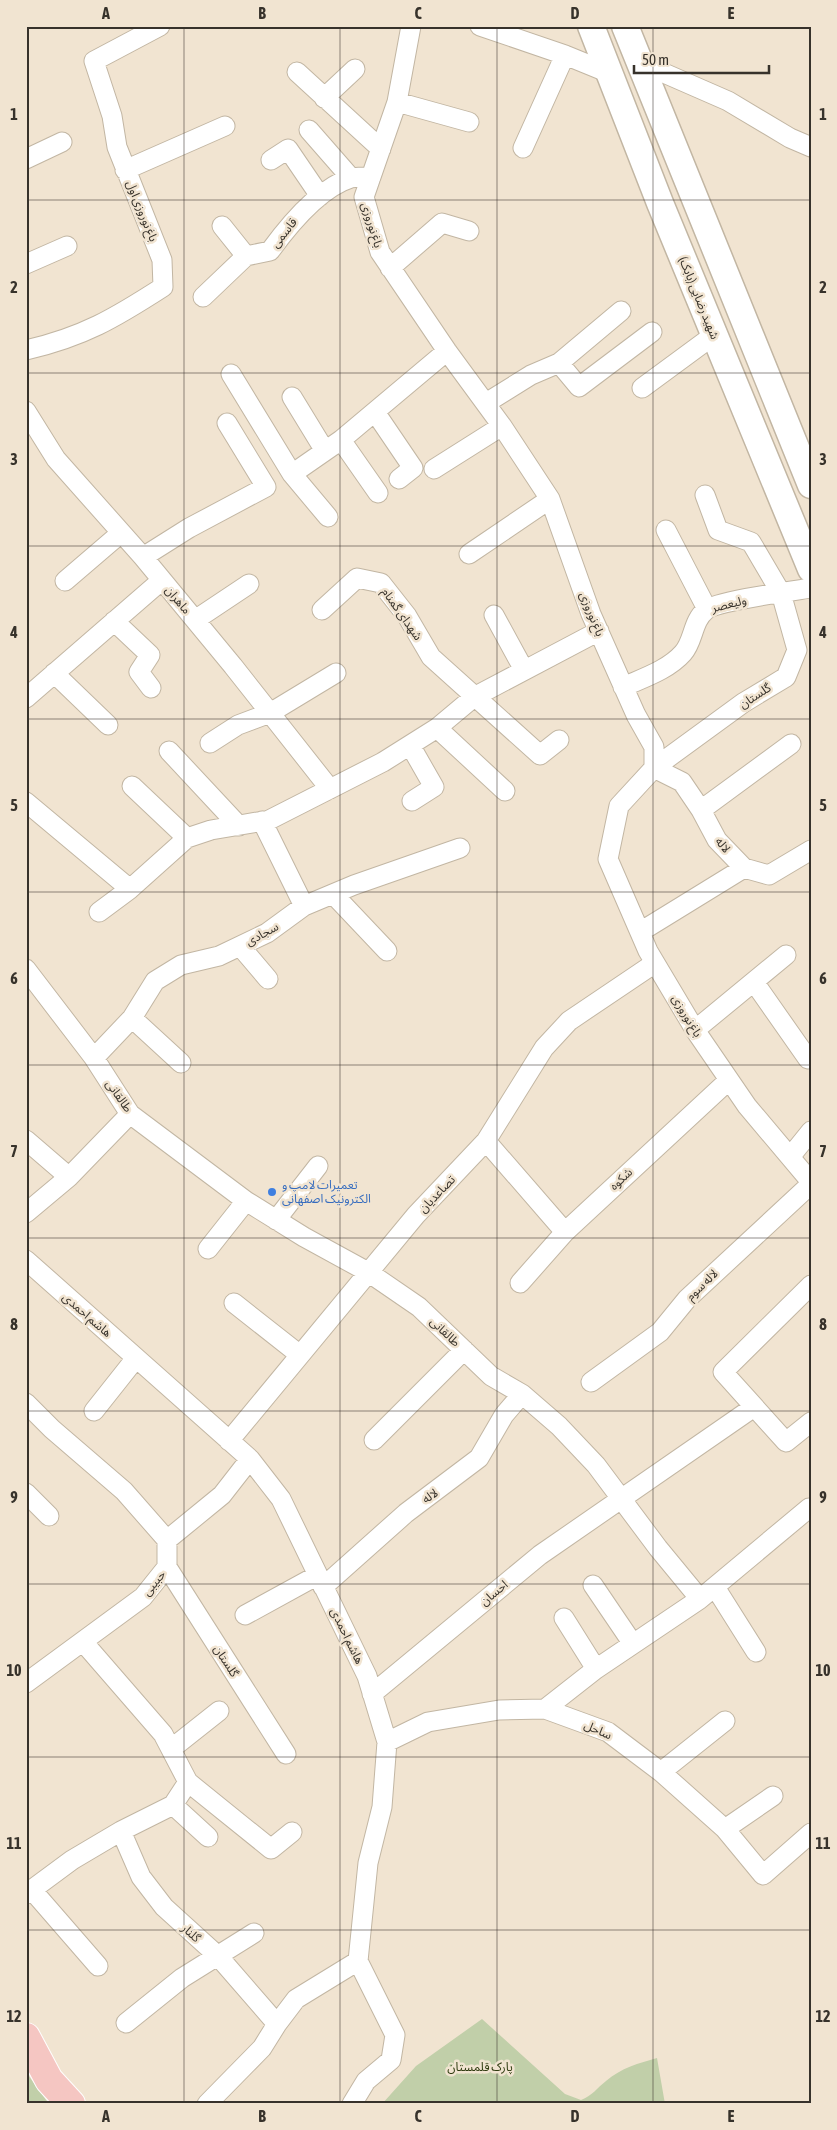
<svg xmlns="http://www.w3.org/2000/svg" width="837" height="2130" font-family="'Asap Condensed','Noto Sans Arabic',sans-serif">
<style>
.green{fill:#c1cfa9}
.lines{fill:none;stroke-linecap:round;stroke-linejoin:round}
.street-casing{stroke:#c2b6a3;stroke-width:21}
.secondary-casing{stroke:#c2b6a3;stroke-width:29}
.highway-casing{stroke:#fff;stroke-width:30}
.street{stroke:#fff;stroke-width:19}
.secondary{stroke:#fff;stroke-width:26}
.highway{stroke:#f5c6c2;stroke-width:28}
.grid{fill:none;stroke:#37322b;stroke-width:1;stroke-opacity:0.55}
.shop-dot{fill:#3f7fe0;stroke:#f1e4d1;stroke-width:2}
.labels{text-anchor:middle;stroke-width:5;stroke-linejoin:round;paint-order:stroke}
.street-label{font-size:12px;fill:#37322b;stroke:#f1e4d1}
.shop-label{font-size:12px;fill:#366cbe;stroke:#f1e4d1;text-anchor:start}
.park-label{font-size:12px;fill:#2d3a0e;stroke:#f1e4d1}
.neatline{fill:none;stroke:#37322b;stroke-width:2}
.grid-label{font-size:16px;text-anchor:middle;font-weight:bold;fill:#37322b}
</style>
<rect width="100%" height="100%" fill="#f1e4d1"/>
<!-- green -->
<path class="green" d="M 482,2019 L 565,2094 L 581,2100 C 592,2096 597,2088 606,2081 C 621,2068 639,2063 657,2058 L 665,2104 L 382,2104 L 416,2066 Z
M 26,2072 L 49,2104 L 26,2104 Z"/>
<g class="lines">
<!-- street casing -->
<g class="street-casing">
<path id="street" d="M 411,26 L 397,102 L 364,197 L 380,252 L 447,351 L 502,426 L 550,499 L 591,614 L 636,715 L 654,747 L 654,768 L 619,806 L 608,859 L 648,951 L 695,1030 L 747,1106 L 811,1182
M 480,26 L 565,55 L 609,73
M 641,63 L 728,101 L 790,138 L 811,147
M 297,72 L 381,149
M 324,98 L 355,69
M 397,102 L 469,122
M 309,130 L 351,178
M 523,148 L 565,55
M 26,159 L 62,142
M 271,160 L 288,149 L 320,196
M 125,170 L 225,126
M 222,226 L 246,256
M 26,264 L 67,246
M 390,268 L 442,223 L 469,231
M 203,297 L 246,256 L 270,251 C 289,225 319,188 351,178 C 357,177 365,177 371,177
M 26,350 C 83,337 115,318 163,287 L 162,260 L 117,147 L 112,116 L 94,61 L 160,26
M 559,363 L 579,387 L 652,332
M 231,374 L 292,474 L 328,517
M 642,388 L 714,335
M 292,397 L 325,451
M 486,403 L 531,375 L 559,363 L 621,311
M 26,411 L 56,459 L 143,557 L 233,666 L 330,789
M 375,412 L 413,468 L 399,479
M 341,440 L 378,493
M 434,469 L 502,426
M 292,474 L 341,440 L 447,351
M 705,495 L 718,530 L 751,542 L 781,593 L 797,650 L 786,677 L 743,703 L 654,768 L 682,782 L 701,810 L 717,840 L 744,868 L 769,875 L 811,850
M 666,530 L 707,609
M 469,554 L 550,499
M 143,557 L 189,528 L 266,487 L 227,423
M 65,581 L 121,533
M 322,610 L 357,578 L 381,583 L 407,616 L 431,657 L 540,755 L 559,740
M 494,615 L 524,670
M 195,620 L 249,584
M 114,621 L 150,655 L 139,672 L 151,688
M 54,673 L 108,725
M 623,687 C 643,678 668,670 683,653 C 694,641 692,621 706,610 C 717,601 792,591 811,588
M 26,698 L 162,580
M 437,728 L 505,791
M 210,743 L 238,725 L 270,713 L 336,673
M 410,745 L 434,787 L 412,801
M 169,751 L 239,826
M 132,786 L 187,838
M 26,802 L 130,889
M 701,810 L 791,744
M 262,821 L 304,906
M 333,894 L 387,951
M 99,912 L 130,889 L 187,838 L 211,830 L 269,820 L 383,762 L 437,728 L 474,697 L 599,631
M 640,932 L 744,868
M 240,946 L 268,979
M 26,969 L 94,1058 L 130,1114 L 246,1201 L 304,1237 L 368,1272 L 419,1307 L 491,1376 L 522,1394 L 559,1426 L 596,1465 L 658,1548 L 700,1599
M 754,982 L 808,1059
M 132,1018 L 181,1063
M 695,1030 L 786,955
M 94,1058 L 132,1018 L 155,981 L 181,965 L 219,956 L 267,933 L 304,906 L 354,885 L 460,848
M 26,1140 L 69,1177
M 486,1141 L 565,1232
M 790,1157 L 811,1131
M 26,1213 L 69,1177 L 130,1114
M 276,1220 L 318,1166
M 208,1249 L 246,1201
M 26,1260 L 250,1459 L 281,1499 L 367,1676 L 387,1742 L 382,1807 L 368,1863 L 358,1961 L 395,2035 L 391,2060 L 366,2081 L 352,2104
M 520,1283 L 565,1232 L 729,1080
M 811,1285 L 723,1372 L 786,1442 L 811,1422
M 234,1303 L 300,1355
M 591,1382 L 660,1332 L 687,1299 L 811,1184
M 26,1403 L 52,1429 L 124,1491 L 167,1540
M 94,1411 L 136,1358
M 374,1440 L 464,1350
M 229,1441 L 416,1215 L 486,1141 L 544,1048 L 569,1021 L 655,963
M 26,1493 L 49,1516
M 167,1567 L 286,1754
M 593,1585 L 633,1644
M 323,1587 L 406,1513 L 479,1458 L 504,1415 L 522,1394
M 715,1587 L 756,1652
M 245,1615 L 318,1575
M 564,1618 L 596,1669
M 26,1683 L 143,1597 L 167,1567 L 167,1540 L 222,1495 L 250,1459
M 372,1694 L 540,1555 L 754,1407
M 545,1709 L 596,1669 L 700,1599 L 809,1508
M 387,1742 L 428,1722 L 499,1710 L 545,1709 L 608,1732 L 661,1772 L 725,1829 L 763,1875 L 811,1833
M 171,1749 L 219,1711
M 661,1772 L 725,1721
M 188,1782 L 271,1849 L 292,1832
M 173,1805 L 208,1837
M 725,1829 L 773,1796
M 121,1831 L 141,1877 L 164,1907 L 218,1956 L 277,2024
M 32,1890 L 98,1966
M 26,1894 L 72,1860 L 121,1831 L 173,1805 L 188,1782 L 163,1734 L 84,1643
M 126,2023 L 182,1978 L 254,1933
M 207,2104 L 262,2048 L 277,2024 L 296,1999 L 358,1961"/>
</g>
<!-- secondary casing -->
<g class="secondary-casing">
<path id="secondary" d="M 591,26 L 660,203 L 811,569
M 625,26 L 811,485"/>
</g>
<!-- highway casing -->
<g class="highway-casing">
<path id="highway" d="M 26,2037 L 49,2080 L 71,2104"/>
</g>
<!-- street -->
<use href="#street" class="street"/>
<!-- secondary -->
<use href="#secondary" class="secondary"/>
<!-- highway -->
<use href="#highway" class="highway"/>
</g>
<!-- grid -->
<path class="grid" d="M 184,26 L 184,2104M 340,26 L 340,2104M 497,26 L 497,2104M 653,26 L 653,2104M 26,200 L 811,200M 26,373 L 811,373M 26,546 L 811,546M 26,719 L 811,719M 26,892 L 811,892M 26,1065 L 811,1065M 26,1238 L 811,1238M 26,1411 L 811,1411M 26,1584 L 811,1584M 26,1757 L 811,1757M 26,1930 L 811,1930"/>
<!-- markers -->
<circle class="shop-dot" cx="272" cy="1192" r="5"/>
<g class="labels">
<!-- street labels -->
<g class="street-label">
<text transform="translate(142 211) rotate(68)" y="4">باغ نوروزی اول</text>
<text transform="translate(372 225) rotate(73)" y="4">باغ نوروزی</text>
<text transform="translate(284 233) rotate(-52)" y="4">قاسمی</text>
<text transform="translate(699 298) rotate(68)" y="4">شهید رضایی (بابک)</text>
<text transform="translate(178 600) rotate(50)" y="4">ماهران</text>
<text transform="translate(729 604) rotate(-14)" y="4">ولیعصر</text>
<text transform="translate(402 614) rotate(55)" y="4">شهدای گمنام</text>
<text transform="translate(592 614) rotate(68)" y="4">باغ نوروزی</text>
<text transform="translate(755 696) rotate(-33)" y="4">گلستان</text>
<text transform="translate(723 845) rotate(50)" y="4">لاله</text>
<text transform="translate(262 934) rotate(-29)" y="4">سجادی</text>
<text transform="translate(687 1016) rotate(59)" y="4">باغ نوروزی</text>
<text transform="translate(119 1096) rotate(55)" y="4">طالقانی</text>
<text transform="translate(621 1179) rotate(-43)" y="4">شکوه</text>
<text transform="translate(437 1194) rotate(-46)" y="4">تصاعدیان</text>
<text transform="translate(702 1285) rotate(-44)" y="4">لاله سوم</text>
<text transform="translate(87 1315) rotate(41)" y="4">هاشم احمدی</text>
<text transform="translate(445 1332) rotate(44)" y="4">طالقانی</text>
<text transform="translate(430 1496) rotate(-35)" y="4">لاله</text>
<text transform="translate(154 1583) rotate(-51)" y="4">حبیبی</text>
<text transform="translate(494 1593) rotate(-40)" y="4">احسان</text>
<text transform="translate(347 1636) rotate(64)" y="4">هاشم احمدی</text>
<text transform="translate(226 1661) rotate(57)" y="4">گلستان</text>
<text transform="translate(598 1730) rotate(24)" y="4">ساحل</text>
<text transform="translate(191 1933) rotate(43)" y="4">گلنار</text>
</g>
<!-- shop labels -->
<g class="shop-label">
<text x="282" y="1189">تعمیرات لامپ و<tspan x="282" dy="14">الکترونیک اصفهانی</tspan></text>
</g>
<!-- park labels -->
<g class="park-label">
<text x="480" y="2071">پارک قلمستان</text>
</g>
</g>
<!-- border -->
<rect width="837" height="2130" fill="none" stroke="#f1e4d1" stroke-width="55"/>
<!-- scale -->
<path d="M634 65v8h135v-8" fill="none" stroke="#37322b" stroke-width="2.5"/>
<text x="642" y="65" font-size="15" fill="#37322b" stroke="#f1e4d1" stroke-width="4" paint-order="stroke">50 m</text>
<rect x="28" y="28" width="782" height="2074" class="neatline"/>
<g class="grid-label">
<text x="106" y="19">A</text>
<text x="262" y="19">B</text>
<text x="418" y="19">C</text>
<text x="575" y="19">D</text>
<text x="731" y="19">E</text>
<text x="14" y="120">1</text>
<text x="823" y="120">1</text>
<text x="14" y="293">2</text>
<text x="823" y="293">2</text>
<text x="14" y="465">3</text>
<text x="823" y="465">3</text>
<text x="14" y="638">4</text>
<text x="823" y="638">4</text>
<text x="14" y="811">5</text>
<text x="823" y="811">5</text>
<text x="14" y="984">6</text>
<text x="823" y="984">6</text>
<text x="14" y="1157">7</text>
<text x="823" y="1157">7</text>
<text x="14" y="1330">8</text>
<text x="823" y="1330">8</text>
<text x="14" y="1503">9</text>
<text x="823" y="1503">9</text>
<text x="14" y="1676">10</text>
<text x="823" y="1676">10</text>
<text x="14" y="1849">11</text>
<text x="823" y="1849">11</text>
<text x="14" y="2022">12</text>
<text x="823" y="2022">12</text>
<text x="106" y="2122">A</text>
<text x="262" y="2122">B</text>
<text x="418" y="2122">C</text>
<text x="575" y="2122">D</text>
<text x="731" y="2122">E</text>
</g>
</svg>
